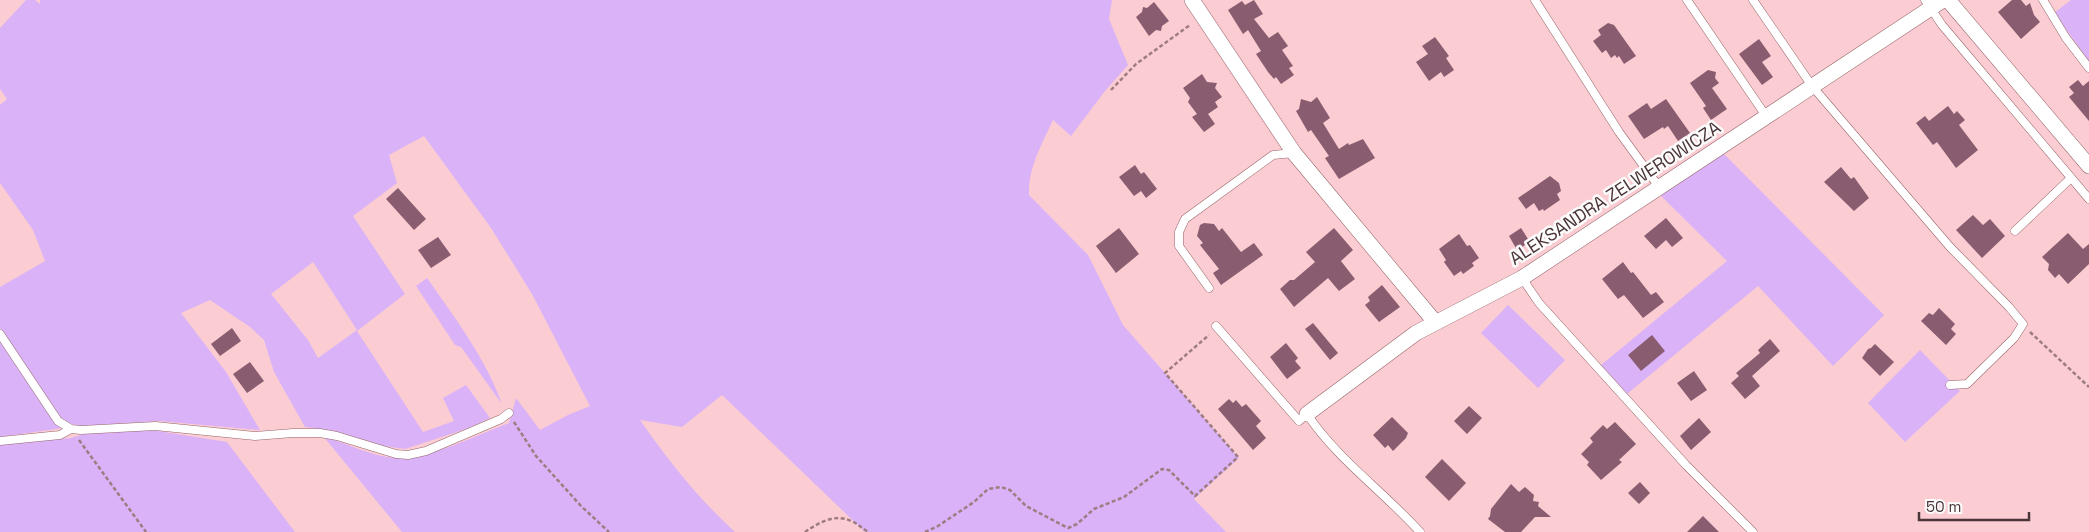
<svg xmlns="http://www.w3.org/2000/svg" width="2089" height="532" font-family="'Space Grotesk',sans-serif">
<style>
.green{fill:#dab2f8;fill-rule:evenodd}
.building{fill:#895c70}
.lines{fill:none;stroke-linecap:round;stroke-linejoin:round}
.service-casing{stroke:#95646a;stroke-width:9}
.minor-casing{stroke:#95646a;stroke-width:16}
.path{stroke:#9e7c80;stroke-width:2.5;stroke-dasharray:4 2.5;stroke-linecap:butt}
.service{stroke:#fff;stroke-width:8}
.minor{stroke:#fff;stroke-width:15}
.labels{text-anchor:middle;stroke-width:5;stroke-linejoin:round;paint-order:stroke}
.street-label{font-size:18px;fill:#4b3538;stroke:#fbfbfb}
</style>
<rect width="100%" height="100%" fill="#fbcdd2"/>
<!-- green -->
<path class="green" d="M 26,0 L 35,0 L 40,4 L 40,0 L 1112,0 L 1109,19 L 1128,65 L 1105,91 L 1071,136 L 1053,120 C 1042,144 1028,168 1029,195 L 1088,255 L 1123,325 L 1239,458 L 1194,499 L 1226,532 L 865,532 L 722,395 L 682,427 L 640,420 C 670,463 697,497 735,532 L 402,532 L 323,436 C 345,443 372,456 394,458 C 427,460 477,435 509,423 L 516,398 L 540,430 L 568,415 L 590,406 L 532,294 L 491,228 L 424,136 L 389,155 L 397,183 L 353,216 L 405,294 L 357,331 L 423,432 L 454,421 L 443,398 L 466,385 L 490,418 L 466,429 L 405,449 L 376,445 L 326,430 L 305,427 L 274,372 L 264,340 L 250,327 L 210,300 L 181,313 L 226,372 L 260,430 L 159,421 L 80,426 L 64,422 L 0,328 L 0,287 L 45,261 L 33,230 L 0,183 L 0,105 L 7,99 L 0,89 L 0,28 ZM 313,262 L 357,330 L 318,358 L 308,340 L 271,294 Z
M 2071,0 L 2089,0 L 2089,61 L 2054,13 Z
M 1724,154 L 1884,315 L 1833,366 L 1758,286 L 1627,394 L 1601,365 L 1727,261 L 1660,195 Z
M 427,278 C 455,318 485,357 502,404 L 461,347 L 455,345 L 416,286 Z
M 1508,305 L 1565,360 L 1538,388 L 1481,333 Z
M 0,341 L 34,388 L 52,419 L 63,428 L 0,437 Z
M 1920,350 L 1960,391 L 1905,442 L 1868,403 Z
M 152,430 L 227,442 L 295,532 L 0,532 L 0,445 L 71,438 L 84,434 Z"/>
<!-- building -->
<path class="building" d="M 1254,0 L 1263,14 L 1254,19 L 1269,38 L 1278,32 L 1288,46 L 1282,50 L 1293,66 L 1289,68 L 1294,75 L 1281,84 L 1276,77 L 1274,79 L 1268,72 L 1256,54 L 1261,51 L 1248,30 L 1243,34 L 1228,10 L 1242,1 L 1245,5 Z
M 2012,0 L 2021,0 L 2026,6 L 2030,3 L 2034,15 L 2040,22 L 2021,39 L 1998,12 Z
M 1154,2 L 1169,21 L 1162,26 L 1161,31 L 1156,30 L 1149,36 L 1136,17 L 1142,12 L 1143,7 L 1147,8 Z
M 1608,23 L 1614,25 L 1636,56 L 1624,64 L 1619,56 L 1617,58 L 1615,55 L 1611,58 L 1606,50 L 1602,53 L 1593,41 L 1601,35 L 1598,30 Z
M 1435,37 L 1449,56 L 1446,58 L 1454,70 L 1444,77 L 1441,72 L 1429,81 L 1416,62 L 1428,54 L 1422,46 Z
M 1759,39 L 1771,56 L 1762,62 L 1773,77 L 1762,85 L 1739,54 Z
M 1708,70 L 1716,72 L 1715,78 L 1719,83 L 1712,88 L 1727,109 L 1711,120 L 1703,108 L 1706,106 L 1690,83 Z
M 1202,74 L 1207,82 L 1217,83 L 1215,88 L 1222,97 L 1215,102 L 1218,107 L 1208,114 L 1215,124 L 1204,132 L 1192,117 L 1197,114 L 1188,102 L 1190,98 L 1183,88 Z
M 2078,80 L 2083,86 L 2089,81 L 2089,121 L 2069,97 L 2074,93 L 2069,87 Z
M 1317,97 L 1330,118 L 1323,123 L 1339,149 L 1348,143 L 1349,145 L 1363,139 L 1375,158 L 1339,179 L 1325,158 L 1329,156 L 1311,130 L 1308,132 L 1296,111 L 1299,109 L 1301,99 L 1311,102 Z
M 1666,99 L 1690,133 L 1678,141 L 1668,126 L 1664,129 L 1663,127 L 1644,139 L 1628,116 L 1647,103 L 1651,109 Z
M 1948,106 L 1954,114 L 1957,111 L 1965,120 L 1959,125 L 1978,150 L 1956,168 L 1937,142 L 1933,145 L 1916,123 L 1925,116 L 1929,121 Z
M 1135,165 L 1141,174 L 1144,172 L 1157,189 L 1146,198 L 1141,191 L 1134,196 L 1119,177 Z
M 1841,167 L 1851,179 L 1854,177 L 1869,198 L 1854,211 L 1824,182 Z
M 1550,176 L 1559,183 L 1561,191 L 1557,194 L 1560,200 L 1544,211 L 1543,209 L 1539,211 L 1534,203 L 1526,209 L 1518,198 Z
M 398,188 L 426,219 L 414,230 L 386,199 Z
M 1973,215 L 1983,225 L 1990,219 L 2005,236 L 1982,258 L 1956,230 Z
M 1666,218 L 1683,238 L 1672,247 L 1666,240 L 1656,249 L 1644,236 Z
M 1204,223 L 1214,224 L 1219,231 L 1222,228 L 1241,252 L 1254,243 L 1263,255 L 1221,285 L 1213,273 L 1219,269 L 1200,245 L 1203,243 L 1197,236 L 1200,225 Z
M 1119,228 L 1139,254 L 1116,273 L 1096,246 Z
M 1334,228 L 1353,250 L 1341,261 L 1355,279 L 1339,291 L 1328,278 L 1294,307 L 1280,289 L 1290,280 L 1294,280 L 1315,262 L 1306,252 Z
M 1521,228 L 1530,242 L 1517,250 L 1509,236 Z
M 2068,233 L 2083,249 L 2089,244 L 2089,264 L 2068,284 L 2059,274 L 2055,278 L 2048,270 L 2049,264 L 2042,257 Z
M 1459,234 L 1467,246 L 1470,245 L 1479,258 L 1472,263 L 1474,266 L 1463,274 L 1461,271 L 1454,276 L 1444,262 L 1446,260 L 1439,249 Z
M 438,237 L 451,255 L 431,268 L 418,250 Z
M 1623,262 L 1631,273 L 1633,272 L 1651,295 L 1656,292 L 1664,302 L 1643,318 L 1624,295 L 1618,299 L 1602,279 Z
M 1382,285 L 1400,307 L 1379,322 L 1365,305 L 1370,301 L 1368,297 Z
M 1939,308 L 1955,324 L 1951,329 L 1956,334 L 1946,345 L 1921,321 L 1929,313 L 1933,315 Z
M 1313,323 L 1338,353 L 1330,360 L 1305,329 Z
M 232,328 L 241,341 L 220,356 L 211,344 Z
M 1652,335 L 1665,351 L 1641,371 L 1628,355 Z
M 1770,339 L 1780,351 L 1752,376 L 1760,386 L 1745,399 L 1731,383 L 1739,376 L 1736,373 L 1760,353 L 1758,350 Z
M 1286,343 L 1298,358 L 1295,361 L 1301,368 L 1287,379 L 1270,357 Z
M 1875,344 L 1894,362 L 1880,376 L 1862,358 L 1868,349 L 1871,348 Z
M 250,362 L 264,381 L 247,393 L 233,374 Z
M 1694,371 L 1707,390 L 1691,401 L 1677,383 Z
M 1229,399 L 1233,403 L 1236,400 L 1242,407 L 1246,404 L 1261,421 L 1256,426 L 1266,438 L 1253,450 L 1218,409 Z
M 1469,406 L 1482,418 L 1467,434 L 1454,421 Z
M 1392,417 L 1408,433 L 1406,438 L 1393,451 L 1388,445 L 1385,448 L 1373,435 Z
M 1699,418 L 1711,432 L 1691,450 L 1680,436 Z
M 1615,422 L 1636,444 L 1619,460 L 1622,462 L 1601,480 L 1587,465 L 1589,462 L 1581,454 L 1593,442 L 1590,438 L 1603,425 L 1607,429 Z
M 1442,459 L 1466,483 L 1449,501 L 1425,477 Z
M 1640,482 L 1650,493 L 1639,504 L 1628,493 Z
M 1511,484 L 1519,492 L 1525,487 L 1534,495 L 1533,501 L 1539,502 L 1538,506 L 1551,517 L 1535,517 L 1521,532 L 1505,532 L 1488,519 L 1490,516 L 1491,509 Z
M 1703,516 L 1719,532 L 1687,532 Z"/>
<g class="lines">
<!-- service casing -->
<g class="service-casing">
<path id="service" d="M 1535,0 L 1619,132 L 1659,187
M 1687,0 L 1766,116
M 1753,0 L 1812,86 L 1950,247 L 2009,307 L 2023,324 L 2014,338 L 1967,384 L 1950,385
M 1925,0 L 1942,25 L 2089,199
M 2043,0 L 2066,38 L 2089,68
M 2015,231 L 2071,178
M 1522,278 L 1539,303 L 1686,465 L 1753,532
M 1209,288 L 1179,246 L 1179,232 L 1185,219 L 1273,155 L 1294,153
M 1216,326 L 1299,421 L 1307,414 C 1337,459 1384,492 1420,532
M 0,334 L 58,421 L 71,429 L 81,430 L 155,426 L 255,436 L 293,433 L 320,433 L 337,436 L 396,454 L 408,455 L 426,451 L 501,419 L 509,413
M 0,441 L 60,435 L 71,429"/>
</g>
<!-- minor casing -->
<g class="minor-casing">
<path id="minor" d="M 1192,0 L 1294,153 L 1435,322
M 1948,0 L 2089,166
M 1307,414 L 1416,333 L 1522,278 L 1943,0"/>
</g>
<!-- path -->
<path class="path" d="M 1111,90 L 1136,64 L 1190,25
M 2030,332 L 2089,387
M 514,422 L 536,456 L 581,506 L 609,532
M 79,440 L 146,532
M 805,532 C 818,523 835,513 851,521 C 858,523 862,529 869,532
M 925,532 L 938,526 L 974,502 L 988,489 L 1001,487 L 1010,490 L 1026,506 L 1068,528 L 1077,524 L 1094,509 L 1124,497 L 1162,469 L 1169,470 L 1195,496 L 1238,457 L 1165,373 L 1209,335"/>
<!-- service -->
<use href="#service" class="service"/>
<!-- minor -->
<use href="#minor" class="minor"/>
</g>
<g class="labels">
<!-- street labels -->
<g class="street-label">
<text transform="translate(1615 193) rotate(-33)" y="6">ALEKSANDRA ZELWEROWICZA</text>
</g>
</g>
<!-- scale -->
<path d="M1919 512v8h110v-8" fill="none" stroke="#4b3538" stroke-width="2.5"/>
<text x="1926" y="512" font-size="15" fill="#4b3538" stroke="#fbfbfb" stroke-width="4" paint-order="stroke">50 m</text>
</svg>
